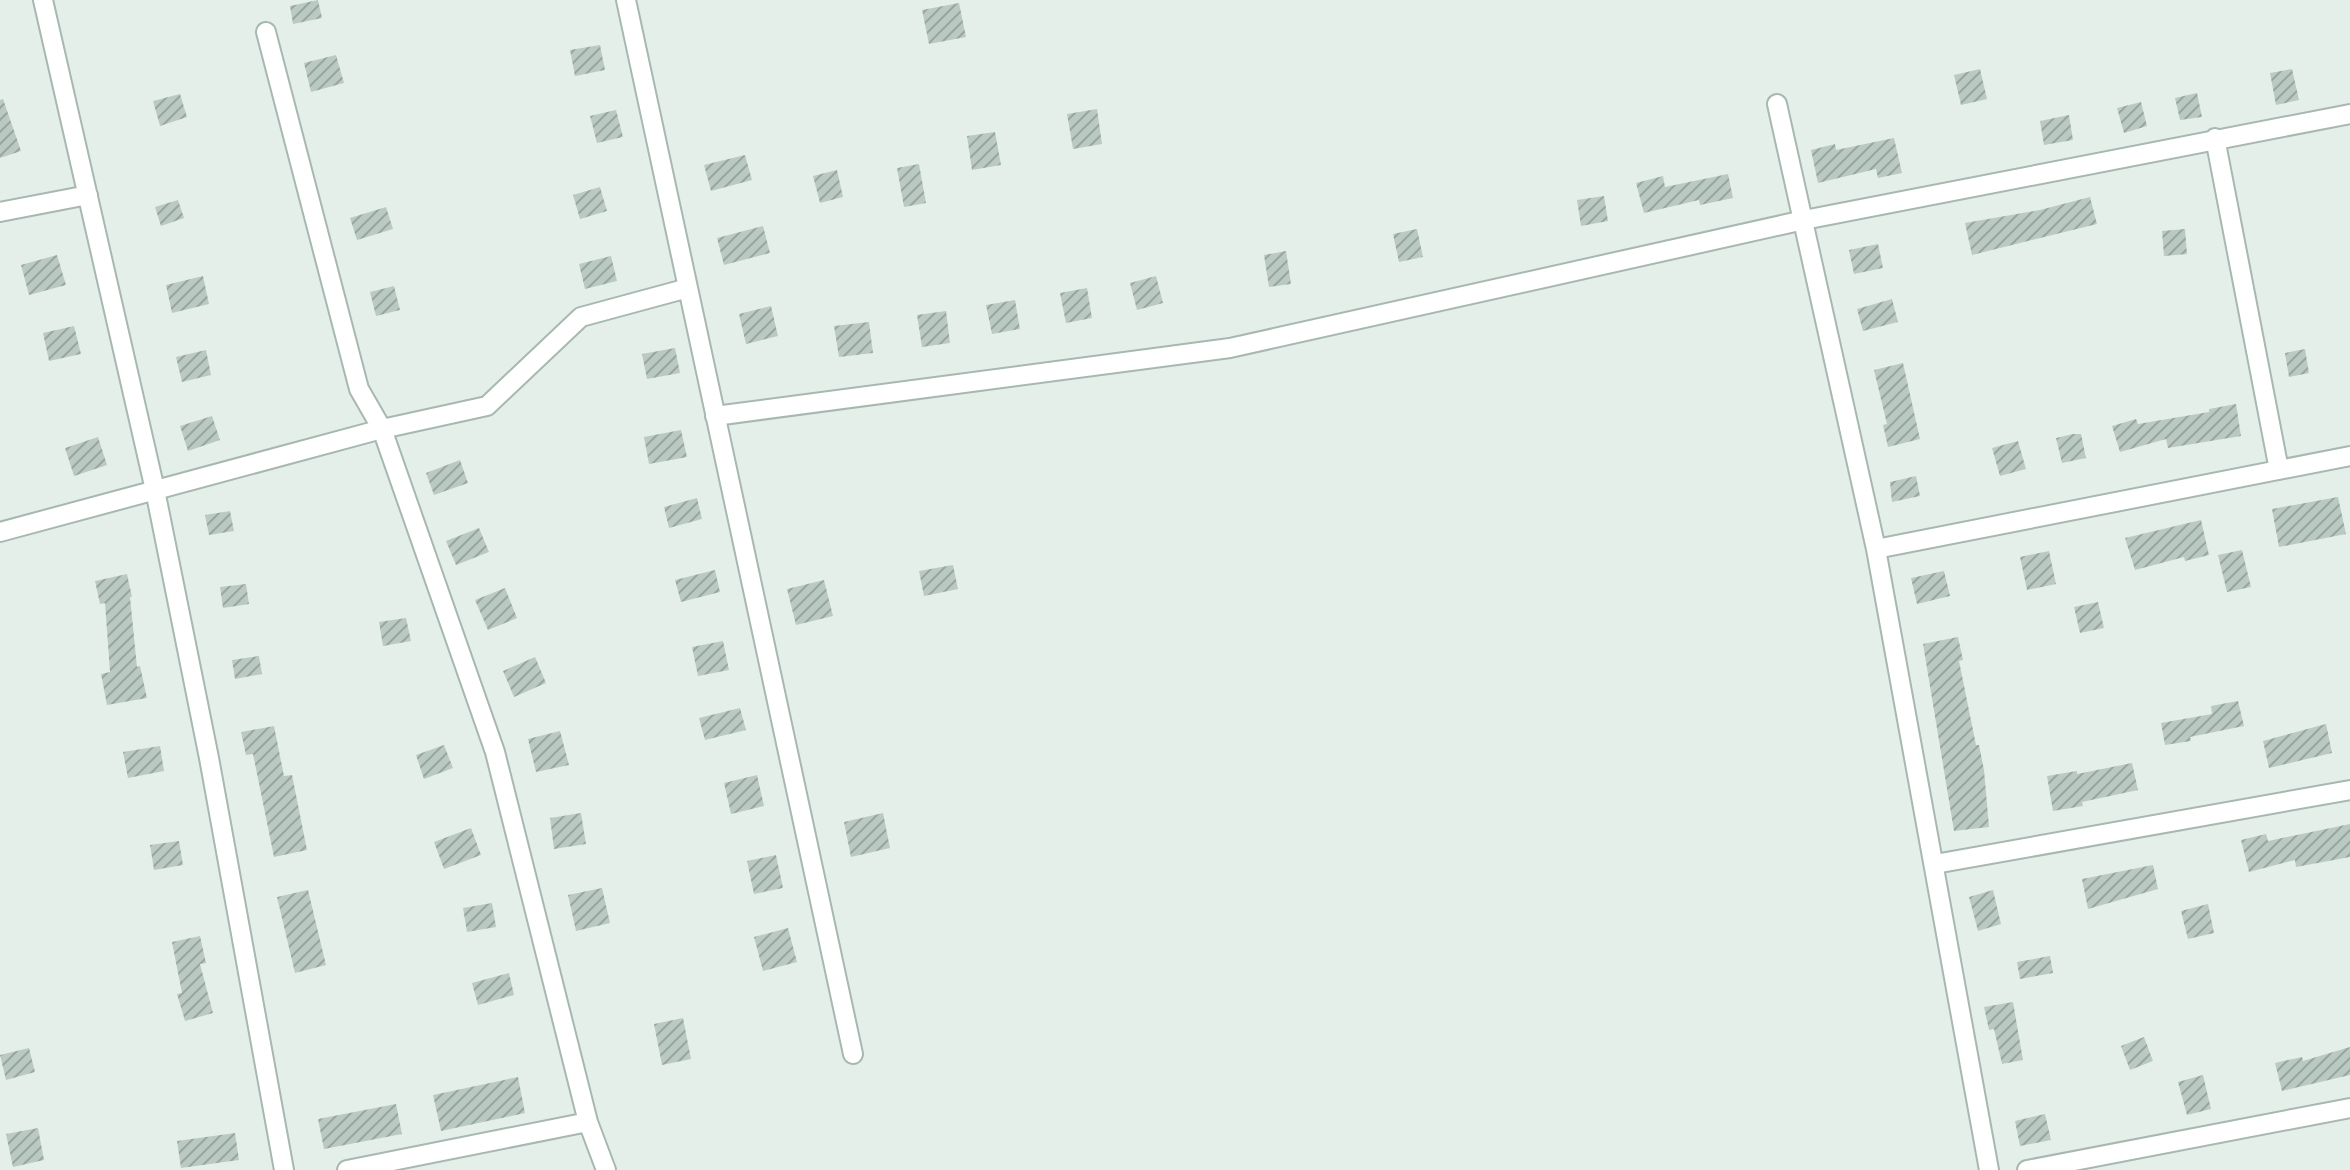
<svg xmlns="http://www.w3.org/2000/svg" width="2350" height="1170" font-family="Cabin,sans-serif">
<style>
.building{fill:url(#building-hatch)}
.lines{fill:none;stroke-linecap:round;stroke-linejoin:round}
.street-casing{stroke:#a7b8b1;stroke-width:22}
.street{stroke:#fff;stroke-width:18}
</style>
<defs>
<pattern id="building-hatch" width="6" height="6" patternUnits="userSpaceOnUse" patternTransform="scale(2)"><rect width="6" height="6" fill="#bacac3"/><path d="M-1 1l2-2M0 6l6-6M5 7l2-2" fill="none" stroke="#97a69f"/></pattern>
</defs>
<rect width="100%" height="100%" fill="#e5efea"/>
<!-- building -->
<path class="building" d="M 318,0 L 322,18 L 293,24 L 290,6 Z
M 959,3 L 966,37 L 929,44 L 922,10 Z
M 600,45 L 605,70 L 575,76 L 570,50 Z
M 336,55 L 344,83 L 311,92 L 304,63 Z
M 1980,69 L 1987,99 L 1961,105 L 1954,75 Z
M 2292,69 L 2299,100 L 2276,105 L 2270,73 Z
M 2197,93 L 2202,117 L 2180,120 L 2175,98 Z
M 180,94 L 187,117 L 160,126 L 153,101 Z
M 3,99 L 21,151 L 0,158 L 0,100 Z
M 2141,102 L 2147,126 L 2124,133 L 2117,108 Z
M 1097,109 L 1102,144 L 1073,149 L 1067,114 Z
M 616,110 L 623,137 L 597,143 L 590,116 Z
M 2069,115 L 2073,140 L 2044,145 L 2040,121 Z
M 995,132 L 1001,165 L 972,170 L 967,136 Z
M 1894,138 L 1902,173 L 1878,178 L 1876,169 L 1818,183 L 1811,150 L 1835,144 L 1836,150 Z
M 745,155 L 752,180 L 711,191 L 704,165 Z
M 919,164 L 926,203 L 904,207 L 897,168 Z
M 837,170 L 843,197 L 820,203 L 813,176 Z
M 1728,174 L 1733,198 L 1700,205 L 1699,200 L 1644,213 L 1636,183 L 1663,176 L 1665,187 Z
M 600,187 L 607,211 L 580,219 L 573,195 Z
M 1604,196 L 1608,221 L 1581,226 L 1577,200 Z
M 2090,197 L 2097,224 L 1972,255 L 1965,223 L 2040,210 Z
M 178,200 L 184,218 L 161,226 L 155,207 Z
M 386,207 L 393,229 L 357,240 L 350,218 Z
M 763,226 L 770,253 L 724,265 L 717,238 Z
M 1417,229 L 1423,257 L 1399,262 L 1393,234 Z
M 2185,229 L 2187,254 L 2164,256 L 2162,231 Z
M 1878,244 L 1883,268 L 1854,274 L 1849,250 Z
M 1286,251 L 1291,284 L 1269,287 L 1264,255 Z
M 57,255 L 66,285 L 29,295 L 21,265 Z
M 611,256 L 617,281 L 585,289 L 579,264 Z
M 203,276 L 209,304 L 172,313 L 166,285 Z
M 1156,276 L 1163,303 L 1137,310 L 1130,283 Z
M 394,286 L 400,310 L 376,316 L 370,292 Z
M 1087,288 L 1092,318 L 1066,323 L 1060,293 Z
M 1892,299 L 1898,322 L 1863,331 L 1857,309 Z
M 1015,300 L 1020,329 L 992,334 L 986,305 Z
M 771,306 L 778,336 L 746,344 L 739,314 Z
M 946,311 L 950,343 L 922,347 L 917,315 Z
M 869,322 L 873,353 L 839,357 L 834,326 Z
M 74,326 L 81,354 L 49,361 L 43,333 Z
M 675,348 L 680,373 L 647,379 L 642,354 Z
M 2305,349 L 2309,373 L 2289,377 L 2285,353 Z
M 206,350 L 211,375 L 182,382 L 176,357 Z
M 1903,363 L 1920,439 L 1888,447 L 1883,425 L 1887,424 L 1874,370 Z
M 2236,404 L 2241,436 L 2168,448 L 2166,439 L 2120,452 L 2112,426 L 2136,419 L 2138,424 L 2209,412 L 2209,409 Z
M 212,416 L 220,440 L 188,451 L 180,426 Z
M 681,430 L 687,457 L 649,464 L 644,437 Z
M 2073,434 L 2081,434 L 2086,458 L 2062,463 L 2056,438 Z
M 98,437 L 107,465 L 74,476 L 65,448 Z
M 2018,441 L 2026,469 L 2000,476 L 1992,448 Z
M 460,460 L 468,483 L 434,495 L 426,473 Z
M 1916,476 L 1920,496 L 1892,502 L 1890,482 Z
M 2338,497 L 2346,534 L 2279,547 L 2272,509 Z
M 697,498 L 702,519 L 669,528 L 664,507 Z
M 230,511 L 234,531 L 209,535 L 205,515 Z
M 2201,520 L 2209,555 L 2185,561 L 2184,557 L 2135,570 L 2125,538 Z
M 479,528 L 489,552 L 456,565 L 446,541 Z
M 2242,550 L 2251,587 L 2227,592 L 2218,555 Z
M 2049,551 L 2056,584 L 2027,590 L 2020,557 Z
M 953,565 L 958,589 L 924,596 L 919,571 Z
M 715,570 L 720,592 L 681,602 L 675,580 Z
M 1944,571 L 1950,596 L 1917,604 L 1911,578 Z
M 127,574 L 132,597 L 130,597 L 137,667 L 140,666 L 147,698 L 107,705 L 101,674 L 110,672 L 105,603 L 100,604 L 95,581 Z
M 824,580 L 833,616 L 796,625 L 787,589 Z
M 246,584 L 249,604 L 223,608 L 220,587 Z
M 505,588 L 517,618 L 488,630 L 475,600 Z
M 2098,602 L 2104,628 L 2080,633 L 2074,607 Z
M 406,618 L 411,641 L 383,646 L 379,622 Z
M 1958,637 L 1963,660 L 1959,661 L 1976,745 L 1979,745 L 1984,770 L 1989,827 L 1954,831 L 1923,644 Z
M 723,641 L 729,670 L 698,676 L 692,647 Z
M 259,656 L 262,674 L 235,679 L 232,660 Z
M 535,657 L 546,683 L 514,697 L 503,671 Z
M 2238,701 L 2244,726 L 2190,737 L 2191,741 L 2165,745 L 2161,723 L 2212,714 L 2211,706 Z
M 740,708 L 746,730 L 705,740 L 699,718 Z
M 2326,724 L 2332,753 L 2269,768 L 2263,741 Z
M 274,726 L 284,776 L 292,775 L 307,850 L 274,857 L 253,754 L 246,755 L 241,732 Z
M 560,731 L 569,765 L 536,772 L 528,739 Z
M 444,745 L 453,768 L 424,779 L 416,755 Z
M 160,746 L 164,771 L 128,778 L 123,752 Z
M 2132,763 L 2138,790 L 2082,802 L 2083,806 L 2053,811 L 2047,776 L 2077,771 L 2077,774 Z
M 757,775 L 764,806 L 731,814 L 724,783 Z
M 581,813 L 586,844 L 554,849 L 550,818 Z
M 883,813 L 890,848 L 851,857 L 844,822 Z
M 2350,824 L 2350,857 L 2296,867 L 2295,860 L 2249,872 L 2241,840 L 2266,834 L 2268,841 Z
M 471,828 L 481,855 L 444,869 L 434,842 Z
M 179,841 L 183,865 L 154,870 L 150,845 Z
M 776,855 L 783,888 L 754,894 L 747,861 Z
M 2153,865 L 2158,889 L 2088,909 L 2082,879 Z
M 602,888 L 610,923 L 576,931 L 568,895 Z
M 308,890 L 326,965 L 295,973 L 277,897 Z
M 1993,890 L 2001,924 L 1978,931 L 1969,897 Z
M 492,903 L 496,927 L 467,932 L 463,908 Z
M 2208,904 L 2214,933 L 2188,939 L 2181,911 Z
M 788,928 L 797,962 L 763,971 L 754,937 Z
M 200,936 L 206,963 L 200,964 L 213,1013 L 185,1021 L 177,994 L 182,993 L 172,942 Z
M 2050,956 L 2053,973 L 2020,979 L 2017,962 Z
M 509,973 L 514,995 L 478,1005 L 472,983 Z
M 2013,1002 L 2023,1060 L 2002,1064 L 1994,1029 L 1989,1030 L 1984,1007 Z
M 683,1018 L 691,1059 L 662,1065 L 654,1024 Z
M 2144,1037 L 2153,1061 L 2130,1070 L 2121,1046 Z
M 2350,1047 L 2350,1075 L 2282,1091 L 2275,1063 L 2302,1057 L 2303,1061 Z
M 29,1048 L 35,1072 L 6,1080 L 0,1055 Z
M 2203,1075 L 2211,1109 L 2187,1115 L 2178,1082 Z
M 518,1077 L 525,1113 L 441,1131 L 433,1095 Z
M 396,1104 L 402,1134 L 324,1149 L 318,1119 Z
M 2045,1114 L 2051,1140 L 2020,1146 L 2015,1121 Z
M 38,1128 L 44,1160 L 13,1167 L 6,1134 Z
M 235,1133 L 239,1160 L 181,1168 L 177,1141 Z"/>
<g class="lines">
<!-- street casing -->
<g class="street-casing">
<path id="street" d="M 43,0 L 155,490 L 209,758 L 284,1170
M 626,0 L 853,1054
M 266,32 L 359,389 L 382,429 L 495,752 L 588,1122 L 606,1170
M 1777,104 L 1876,549 L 1989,1170
M 2215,138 L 2279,470
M 0,212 L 88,195
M 715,416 L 1230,348 L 1804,220 L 2350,114
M 0,532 L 382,429 L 487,406 L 581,317 L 688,288
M 1876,549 L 2350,456
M 1935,864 L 2350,790
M 347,1170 L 588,1122
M 2027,1170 L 2350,1108"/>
</g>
<!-- street -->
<use href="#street" class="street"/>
</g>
</svg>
